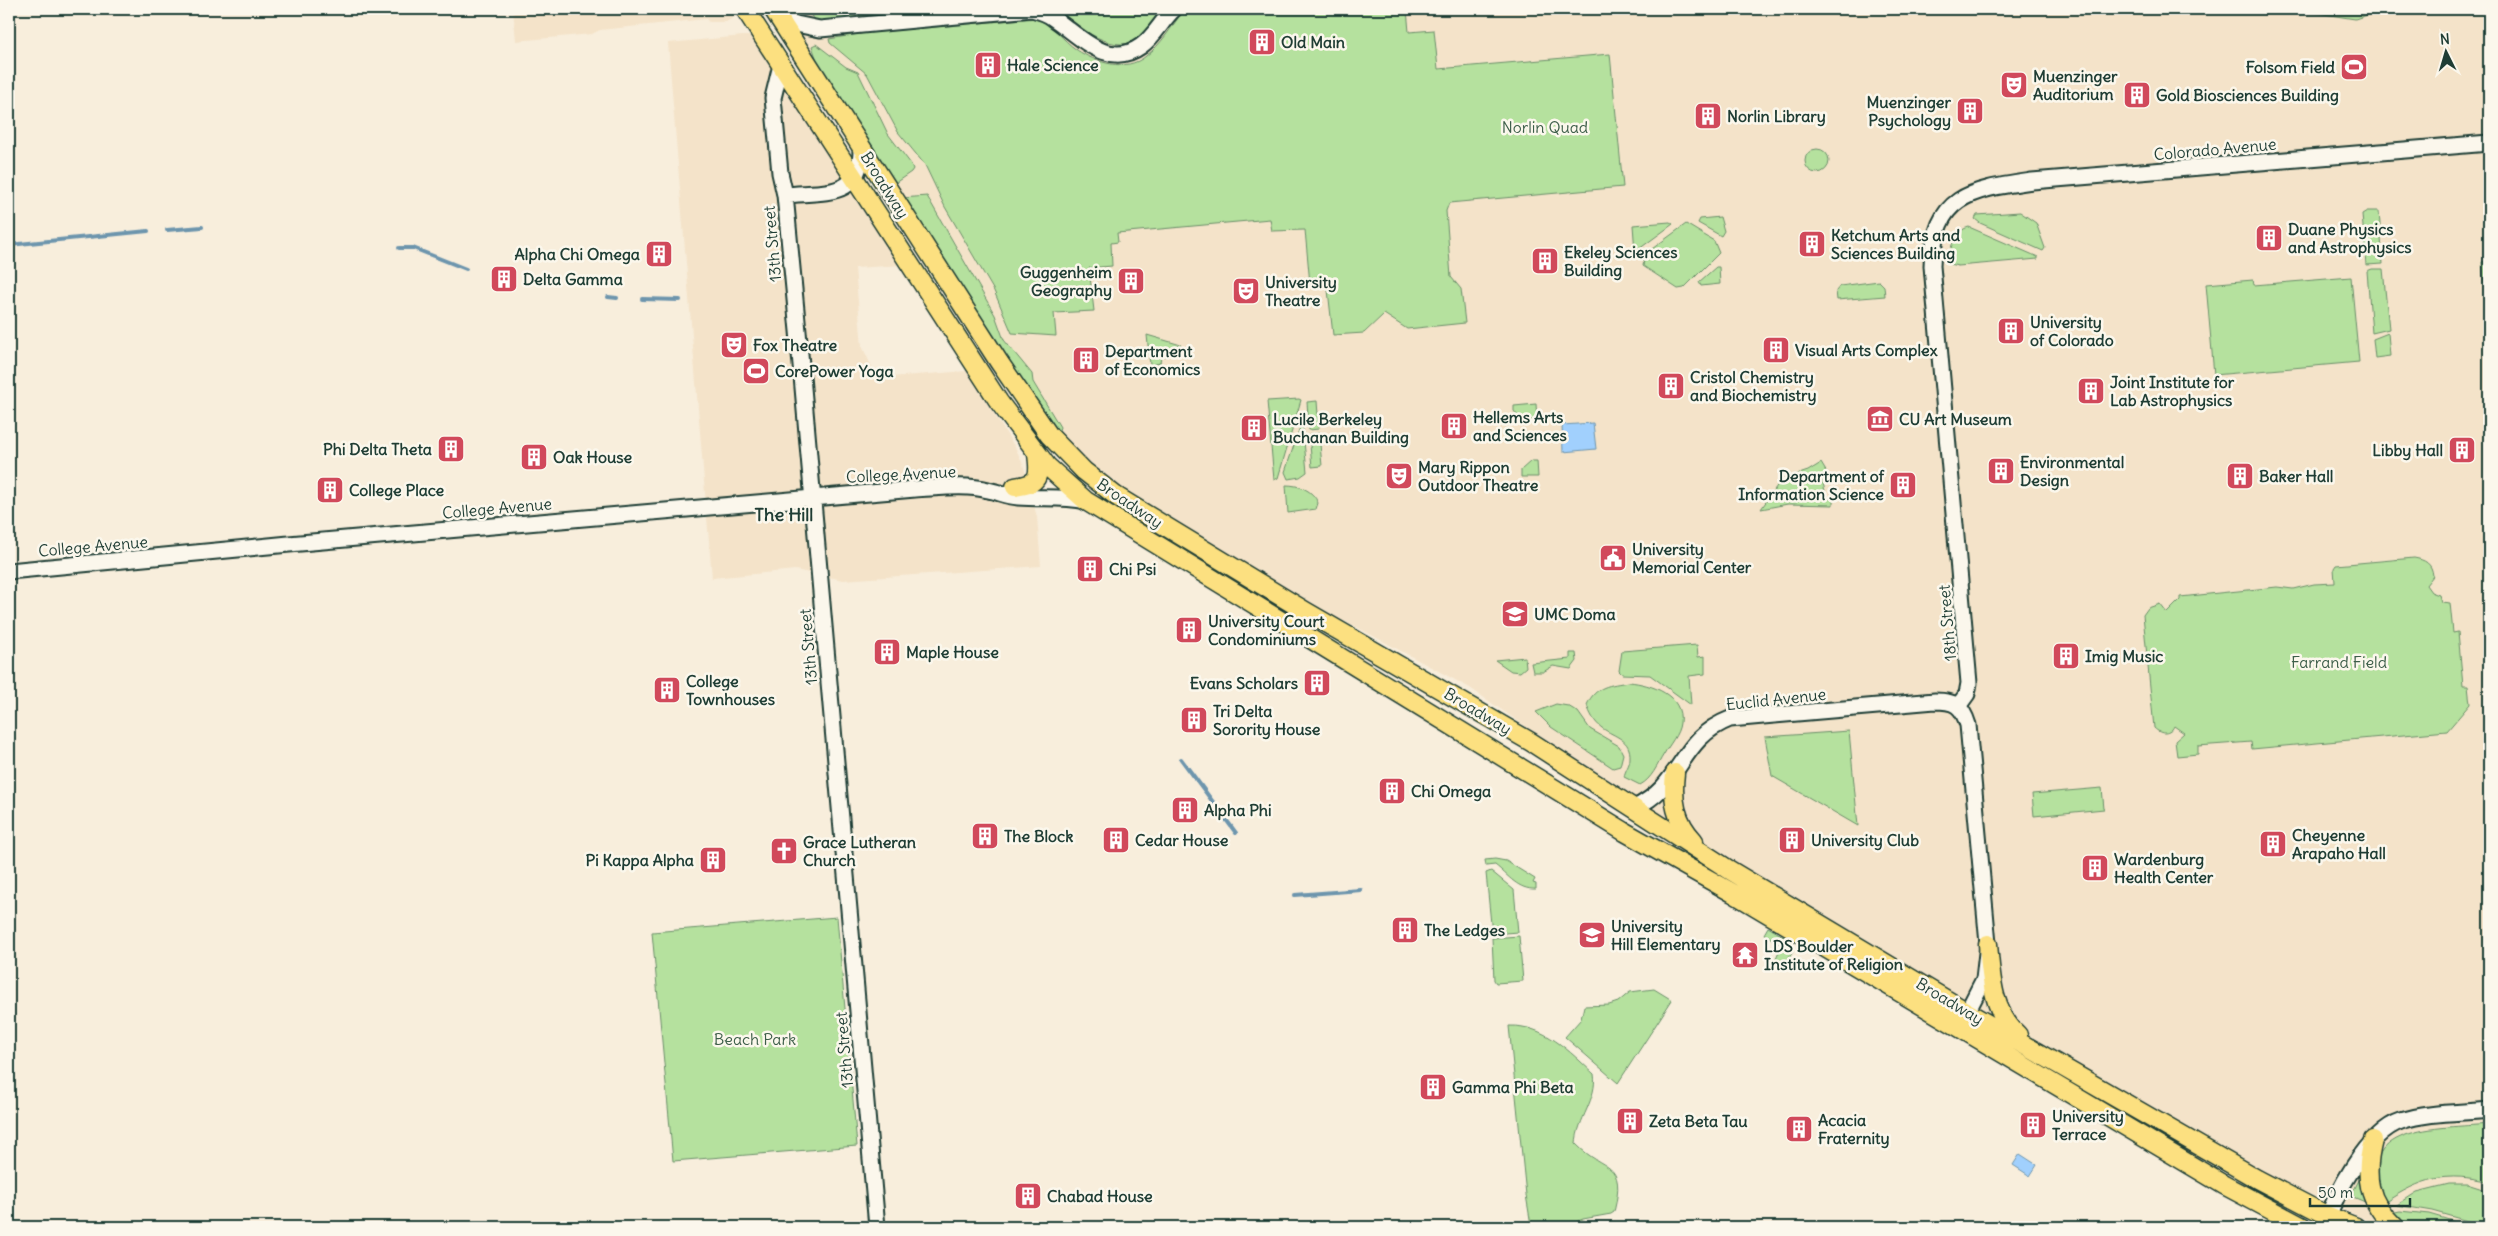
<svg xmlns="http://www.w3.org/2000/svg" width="2498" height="1236" font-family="Delius,sans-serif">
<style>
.built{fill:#f4e3c9}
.green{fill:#b5e19e;stroke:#6a8f69}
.water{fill:#a1d0fd;stroke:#6d95ad}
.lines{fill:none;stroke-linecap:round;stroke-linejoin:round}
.stream{stroke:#6d95ad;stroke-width:4}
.secondary-casing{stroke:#1f3d34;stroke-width:19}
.primary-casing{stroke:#1f3d34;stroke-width:21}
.secondary{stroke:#fbf7ec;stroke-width:15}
.primary{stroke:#fce080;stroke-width:18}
.labels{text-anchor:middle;stroke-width:5;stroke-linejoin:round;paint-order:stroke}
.poi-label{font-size:16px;font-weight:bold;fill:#1f3d34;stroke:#fbf7ec;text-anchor:start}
.park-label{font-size:16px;fill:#3d5e49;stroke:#fbf7ec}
.street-label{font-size:16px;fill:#1f3d34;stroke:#fbf7ec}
.neighbourhood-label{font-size:18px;font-weight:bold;fill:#1f3d34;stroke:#fbf7ec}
</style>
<rect width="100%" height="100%" fill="#f8eedc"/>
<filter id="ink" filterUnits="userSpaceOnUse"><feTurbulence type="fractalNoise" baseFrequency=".02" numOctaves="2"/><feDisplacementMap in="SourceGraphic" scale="10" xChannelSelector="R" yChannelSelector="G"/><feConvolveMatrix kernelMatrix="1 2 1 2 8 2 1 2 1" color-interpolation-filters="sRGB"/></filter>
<g filter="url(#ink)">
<!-- built -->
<path class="built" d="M 513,9 L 735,9 L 736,10 L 733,18 L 726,22 L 709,22 L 706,19 L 600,30 L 592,34 L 516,41 Z
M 781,9 L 2489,9 L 2489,1227 L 2382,1227 L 2278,1180 L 2174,1126 L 1727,859 L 1548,742 L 1470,688 L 1347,622 L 1334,619 L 1165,519 L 1095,472 L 1055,432 Z
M 743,36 L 754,36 L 903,265 L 855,268 L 862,346 L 877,378 L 967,371 L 1016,449 L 1023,464 L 1037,517 L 1041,566 L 843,580 L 795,570 L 712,578 L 668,43 Z"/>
<!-- green -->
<path class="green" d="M 802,9 L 968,9 L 819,22 Z
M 1049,9 L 1162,9 C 1154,18 1147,31 1137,39 C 1112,58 1070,18 1049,9 Z
M 1190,9 L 1407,9 L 1409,32 L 1434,30 L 1438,69 L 1610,54 L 1623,187 L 1449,203 L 1446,211 L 1451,277 L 1461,289 L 1465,323 L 1407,329 L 1384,314 L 1364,333 L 1333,335 L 1328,290 L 1332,283 L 1310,284 L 1305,230 L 1272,231 L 1270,219 L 1117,233 L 1118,242 L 1111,243 L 1112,266 L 1089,268 L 1094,311 L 1054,313 L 1056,336 L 1012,333 L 994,291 L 945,207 L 925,165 L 898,132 L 867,74 L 830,43 L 829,39 L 865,33 L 1037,18 C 1054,25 1062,40 1077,50 C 1095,62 1126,73 1146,56 C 1161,45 1172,26 1183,11 Z
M 2292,9 L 2386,9 L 2355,19 Z
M 816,44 L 846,67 L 858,72 L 888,134 L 911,164 L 913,169 L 911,172 L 895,183 L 819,66 L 812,46 Z
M1805 161a12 12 0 1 1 24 0a12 12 0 1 1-24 0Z
M 927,196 L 995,315 L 1004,340 L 1032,374 L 1033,382 L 1060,427 L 1059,430 L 1056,431 L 1027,391 L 902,198 Z
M 2367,211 L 2379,211 L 2383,264 L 2366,265 L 2362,214 Z
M 2020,212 L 2036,223 L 2045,248 L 2043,251 L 1980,223 L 1975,219 L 1977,215 Z
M 1720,217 L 1724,231 L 1721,236 L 1698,223 L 1700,219 Z
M 1670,222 L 1673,224 L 1635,252 L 1633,225 Z
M 1686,224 L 1714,241 L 1719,253 L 1684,288 L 1678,289 L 1643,266 L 1645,254 Z
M 1969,227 L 2038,257 L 2038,259 L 1958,266 L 1949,264 C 1948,251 1955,230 1969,227 Z
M 2489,261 L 2489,300 L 2484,284 L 2482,262 Z
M 1716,267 L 1719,267 L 1720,284 L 1701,286 L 1699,282 Z
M 2372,269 L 2383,269 L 2389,329 L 2372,333 L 2367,271 Z
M 2351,277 L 2359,362 L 2214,375 L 2206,284 L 2253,280 L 2254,285 Z
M 1879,281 L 1884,286 L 1885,296 L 1837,300 L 1836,291 L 1840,286 Z
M 2388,333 L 2390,356 L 2375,358 L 2373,339 Z
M 1147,335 L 1181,345 L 1183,352 L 1161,357 L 1160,363 L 1150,365 Z
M 1299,399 L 1301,400 L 1278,478 L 1274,480 L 1267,401 Z
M 1317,401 L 1319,429 L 1309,430 L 1307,402 Z
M 1536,404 L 1537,420 L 1521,420 L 1514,411 L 1514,406 Z
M 1302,421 L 1307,472 L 1300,477 L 1288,479 L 1285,472 Z
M 1319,433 L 1322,466 L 1312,467 L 1309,434 Z
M 1531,461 L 1537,461 L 1538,477 L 1521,477 L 1521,470 Z
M 1821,463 L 1827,473 L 1821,475 L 1827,499 L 1833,498 L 1833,505 L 1788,504 L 1761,509 L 1781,480 L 1808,471 Z
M 1286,485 C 1299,485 1313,490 1318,503 L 1316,509 L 1288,513 Z
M 2414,558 C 2425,560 2432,563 2433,576 L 2426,585 L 2431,592 L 2439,595 L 2441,602 L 2450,603 L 2453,633 L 2458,632 L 2463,686 L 2468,686 L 2470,704 L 2447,731 L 2252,749 L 2251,742 L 2198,746 L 2198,754 L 2177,756 L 2175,741 L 2184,733 L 2174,726 C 2170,735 2161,735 2154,728 L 2143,615 L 2148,608 L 2160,604 L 2167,613 L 2180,600 L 2180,597 L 2277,587 L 2293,589 L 2314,584 L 2335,583 L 2334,568 L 2336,565 Z
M 1697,645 L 1698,657 L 1705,656 L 1705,674 L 1689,676 L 1691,705 L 1650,675 L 1622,674 L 1619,671 L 1622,651 Z
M 1570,653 L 1576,653 L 1577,661 L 1571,669 L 1553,666 L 1543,672 L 1533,672 L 1531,663 L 1570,659 Z
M 1525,657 L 1526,667 L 1520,672 L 1511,671 L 1495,660 Z
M 1629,682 C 1651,684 1684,695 1680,723 C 1679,734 1669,745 1664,754 C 1657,765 1652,779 1640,785 L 1624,777 C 1625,770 1630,765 1630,758 C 1631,739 1615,737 1602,728 C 1594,722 1590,714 1587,705 C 1595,686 1610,685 1629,682 Z
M 1556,704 L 1568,706 L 1578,712 L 1590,729 L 1619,746 L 1623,754 L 1620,766 L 1613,768 L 1551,727 L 1536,712 Z
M 1849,731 L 1858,826 L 1772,776 L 1765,737 Z
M 2102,788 L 2104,809 L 2034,816 L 2032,794 Z
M 1495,859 L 1506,861 L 1535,879 L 1533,883 L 1536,884 L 1536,889 C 1518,890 1509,876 1495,865 L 1486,866 L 1485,860 Z
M 1491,871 L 1514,890 L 1518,932 L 1492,934 L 1486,873 Z
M 837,917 L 857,1146 L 673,1161 L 652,932 Z
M 1768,927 L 1793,942 L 1793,950 L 1785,965 L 1775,960 L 1782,945 L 1764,934 Z
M 1519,936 L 1523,981 L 1496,983 L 1494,980 L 1492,938 Z
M 1654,989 L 1672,1000 L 1618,1083 L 1565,1037 L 1581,1019 L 1584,1006 L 1609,1005 L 1618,1002 L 1630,992 Z
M 1509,1026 C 1545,1025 1569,1051 1594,1074 C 1598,1099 1577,1119 1576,1144 C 1604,1173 1627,1159 1614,1212 L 1611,1214 L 1583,1219 L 1564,1227 L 1534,1227 L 1531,1225 L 1526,1195 Z
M 2489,1124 L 2489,1182 C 2447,1171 2421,1178 2384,1203 C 2349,1123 2439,1129 2489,1124 Z
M 2362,1174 L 2372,1205 L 2351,1196 Z
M 2449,1184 L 2467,1184 L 2489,1191 L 2489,1227 L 2432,1211 L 2397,1205 L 2417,1192 Z
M 2400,1211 L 2429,1214 L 2473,1227 L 2405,1227 L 2390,1213 Z"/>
<!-- water -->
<path class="water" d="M 1593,423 L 1596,449 L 1563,452 L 1562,425 Z
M 2020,1154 L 2037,1165 L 2030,1176 L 2013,1165 Z"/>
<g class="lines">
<!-- stream -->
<path class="stream" d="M 167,230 L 202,227
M 9,245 L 148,231
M 399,248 L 413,248 L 466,269
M 608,297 L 617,298
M 642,299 L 680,300
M 1181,759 L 1236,833
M 1295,895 L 1361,890"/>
<!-- secondary casing -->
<g class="secondary-casing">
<path id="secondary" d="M 1032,9 C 1039,11 1047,13 1053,18 C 1079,35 1108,70 1141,46 C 1155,36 1162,20 1174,9
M 777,15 L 796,24 L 820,29 L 1031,9
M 781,65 L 773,98 L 780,173 L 785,195 L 798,331 L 877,1227
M 785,195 C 824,191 862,199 861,148
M 9,571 L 289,544 L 915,489 C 938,488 966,484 988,490 C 998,492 1007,496 1018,497 C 1041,499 1063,496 1086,501
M 1959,705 L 1967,694 L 1969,683 L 1932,266 C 1934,194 1971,190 2032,181 L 2489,143
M 1634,808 C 1684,785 1678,739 1730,719 L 1935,701 C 1955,701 1962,705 1968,725 L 1988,944 L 1984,979 L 1962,1022
M 2324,1227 C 2335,1195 2367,1132 2401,1121 C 2428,1112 2461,1113 2489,1110"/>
</g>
<!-- primary casing -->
<g class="primary-casing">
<path id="primary" d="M 745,9 L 999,402 L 1047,466 L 1086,501 L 1625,832 L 1733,893 L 2224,1185 L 2303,1227
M 773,9 L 999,362 L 1049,435 L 1084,471 L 1116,496 L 1165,526 L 1305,611 L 1531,742 L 1728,869 L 1967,1012 L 2257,1179 L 2328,1216 L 2356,1227
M 1015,487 C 1039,484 1040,477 1037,454
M 1675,773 C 1672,800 1675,821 1694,841
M 1988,944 C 1991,977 1992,1012 2018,1035
M 2373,1140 C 2364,1176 2367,1201 2395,1227"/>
</g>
<!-- secondary -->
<use href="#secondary" class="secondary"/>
<!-- primary -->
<use href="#primary" class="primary"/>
</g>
</g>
<!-- icons -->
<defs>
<g id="building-square" transform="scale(1.4375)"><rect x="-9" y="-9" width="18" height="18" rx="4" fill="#d1495b" stroke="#fbf7ec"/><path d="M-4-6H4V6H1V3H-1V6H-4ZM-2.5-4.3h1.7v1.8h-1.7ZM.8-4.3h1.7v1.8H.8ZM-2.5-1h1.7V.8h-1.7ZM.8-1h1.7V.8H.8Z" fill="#fff"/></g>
<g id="stadium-square" transform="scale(1.4375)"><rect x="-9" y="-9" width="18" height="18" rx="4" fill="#d1495b" stroke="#fbf7ec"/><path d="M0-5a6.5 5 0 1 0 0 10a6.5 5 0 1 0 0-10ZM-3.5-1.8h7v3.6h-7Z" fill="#fff"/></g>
<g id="theatre-square" transform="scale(1.4375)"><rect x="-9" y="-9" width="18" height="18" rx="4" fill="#d1495b" stroke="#fbf7ec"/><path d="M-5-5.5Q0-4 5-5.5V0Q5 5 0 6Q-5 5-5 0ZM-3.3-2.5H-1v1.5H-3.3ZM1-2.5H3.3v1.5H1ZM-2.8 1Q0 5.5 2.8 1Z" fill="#fff"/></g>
<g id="museum-square" transform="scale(1.4375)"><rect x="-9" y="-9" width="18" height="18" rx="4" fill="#d1495b" stroke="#fbf7ec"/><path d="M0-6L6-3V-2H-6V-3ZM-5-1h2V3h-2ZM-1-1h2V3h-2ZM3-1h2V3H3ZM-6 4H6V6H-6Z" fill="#fff"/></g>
<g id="civic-square" transform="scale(1.4375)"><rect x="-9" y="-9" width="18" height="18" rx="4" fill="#d1495b" stroke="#fbf7ec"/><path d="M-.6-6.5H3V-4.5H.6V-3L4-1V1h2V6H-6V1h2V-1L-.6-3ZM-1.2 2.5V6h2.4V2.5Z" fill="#fff"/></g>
<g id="university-square" transform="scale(1.4375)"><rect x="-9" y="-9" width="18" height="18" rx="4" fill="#d1495b" stroke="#fbf7ec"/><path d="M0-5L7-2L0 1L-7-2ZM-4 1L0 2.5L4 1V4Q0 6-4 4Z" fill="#fff"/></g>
<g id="church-square" transform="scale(1.4375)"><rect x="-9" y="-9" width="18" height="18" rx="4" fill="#d1495b" stroke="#fbf7ec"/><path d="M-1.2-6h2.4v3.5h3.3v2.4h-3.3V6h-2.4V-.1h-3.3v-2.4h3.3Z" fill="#fff"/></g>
<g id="school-square" transform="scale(1.4375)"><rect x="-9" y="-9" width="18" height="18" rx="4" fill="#d1495b" stroke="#fbf7ec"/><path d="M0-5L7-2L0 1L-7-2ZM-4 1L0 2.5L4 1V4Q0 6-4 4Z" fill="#fff"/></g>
<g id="temple-square" transform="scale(1.4375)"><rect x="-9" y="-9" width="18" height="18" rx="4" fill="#d1495b" stroke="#fbf7ec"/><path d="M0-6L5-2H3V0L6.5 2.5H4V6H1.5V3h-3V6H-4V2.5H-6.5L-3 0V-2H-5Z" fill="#fff"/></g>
</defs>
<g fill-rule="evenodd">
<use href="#building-square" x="1262" y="42"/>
<use href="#building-square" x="988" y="65"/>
<use href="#stadium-square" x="2354" y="67"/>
<use href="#theatre-square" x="2014" y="85"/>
<use href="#building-square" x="2137" y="95"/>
<use href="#building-square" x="1970" y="111"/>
<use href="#building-square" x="1708" y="116"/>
<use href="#building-square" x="2269" y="238"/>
<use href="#building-square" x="1812" y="244"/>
<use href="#building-square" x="659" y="254"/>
<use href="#building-square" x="1545" y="261"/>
<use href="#building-square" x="504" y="279"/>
<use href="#building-square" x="1131" y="281"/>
<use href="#theatre-square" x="1246" y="291"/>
<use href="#building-square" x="2011" y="331"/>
<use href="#theatre-square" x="734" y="345"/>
<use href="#building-square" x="1776" y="350"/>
<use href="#building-square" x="1086" y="360"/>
<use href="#stadium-square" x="756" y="371"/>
<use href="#building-square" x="1671" y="386"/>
<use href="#building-square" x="2091" y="391"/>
<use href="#museum-square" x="1880" y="419"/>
<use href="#building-square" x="1454" y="426"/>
<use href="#building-square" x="1254" y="428"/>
<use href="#building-square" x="451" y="449"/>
<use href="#building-square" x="2462" y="450"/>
<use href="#building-square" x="534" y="457"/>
<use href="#building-square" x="2001" y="471"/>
<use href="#theatre-square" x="1399" y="476"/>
<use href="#building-square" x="2240" y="476"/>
<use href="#building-square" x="1903" y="485"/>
<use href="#building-square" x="330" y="490"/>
<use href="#civic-square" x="1613" y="558"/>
<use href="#building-square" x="1090" y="569"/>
<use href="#university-square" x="1515" y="614"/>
<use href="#building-square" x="1189" y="630"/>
<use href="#building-square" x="887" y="652"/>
<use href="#building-square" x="2066" y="656"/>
<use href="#building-square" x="1317" y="683"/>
<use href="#building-square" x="667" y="690"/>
<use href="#building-square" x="1194" y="720"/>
<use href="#building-square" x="1392" y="791"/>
<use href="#building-square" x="1185" y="810"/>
<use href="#building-square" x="985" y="836"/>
<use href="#building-square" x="1116" y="840"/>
<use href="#building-square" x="1792" y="840"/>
<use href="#building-square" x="2273" y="844"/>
<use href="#church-square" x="784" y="851"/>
<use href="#building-square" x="713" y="860"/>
<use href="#building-square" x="2095" y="868"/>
<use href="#building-square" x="1405" y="930"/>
<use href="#school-square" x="1592" y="935"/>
<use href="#temple-square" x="1745" y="955"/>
<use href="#building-square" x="1433" y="1087"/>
<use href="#building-square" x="1630" y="1121"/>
<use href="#building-square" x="2033" y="1125"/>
<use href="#building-square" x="1799" y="1129"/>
<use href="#building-square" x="1028" y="1196"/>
</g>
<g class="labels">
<!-- poi labels -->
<g class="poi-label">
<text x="1281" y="48">Old Main</text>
<text x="1007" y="71">Hale Science</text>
<text x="2335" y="73" text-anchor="end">Folsom Field</text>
<text x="2033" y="82">Muenzinger<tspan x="2033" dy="18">Auditorium</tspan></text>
<text x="2156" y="101">Gold Biosciences Building</text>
<text x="1951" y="108" text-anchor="end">Muenzinger<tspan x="1951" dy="18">Psychology</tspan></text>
<text x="1727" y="122">Norlin Library</text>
<text x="2288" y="235">Duane Physics<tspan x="2288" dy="18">and Astrophysics</tspan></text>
<text x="1831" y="241">Ketchum Arts and<tspan x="1831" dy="18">Sciences Building</tspan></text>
<text x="1564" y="258">Ekeley Sciences<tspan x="1564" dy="18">Building</tspan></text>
<text x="640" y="260" text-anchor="end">Alpha Chi Omega</text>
<text x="1112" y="278" text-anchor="end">Guggenheim<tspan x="1112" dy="18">Geography</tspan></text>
<text x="523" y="285">Delta Gamma</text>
<text x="1265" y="288">University<tspan x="1265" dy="18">Theatre</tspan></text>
<text x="2030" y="328">University<tspan x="2030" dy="18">of Colorado</tspan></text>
<text x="753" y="351">Fox Theatre</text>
<text x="1795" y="356">Visual Arts Complex</text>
<text x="1105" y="357">Department<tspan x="1105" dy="18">of Economics</tspan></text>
<text x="775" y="377">CorePower Yoga</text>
<text x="1690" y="383">Cristol Chemistry<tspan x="1690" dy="18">and Biochemistry</tspan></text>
<text x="2110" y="388">Joint Institute for<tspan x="2110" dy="18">Lab Astrophysics</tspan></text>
<text x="1473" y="423">Hellems Arts<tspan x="1473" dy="18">and Sciences</tspan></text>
<text x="1273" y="425">Lucile Berkeley<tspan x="1273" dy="18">Buchanan Building</tspan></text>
<text x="1899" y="425">CU Art Museum</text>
<text x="432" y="455" text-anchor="end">Phi Delta Theta</text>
<text x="2443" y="456" text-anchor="end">Libby Hall</text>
<text x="553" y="463">Oak House</text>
<text x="2020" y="468">Environmental<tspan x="2020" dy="18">Design</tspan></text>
<text x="1418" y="473">Mary Rippon<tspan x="1418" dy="18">Outdoor Theatre</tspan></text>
<text x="1884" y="482" text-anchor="end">Department of<tspan x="1884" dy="18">Information Science</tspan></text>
<text x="2259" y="482">Baker Hall</text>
<text x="349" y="496">College Place</text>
<text x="1632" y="555">University<tspan x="1632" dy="18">Memorial Center</tspan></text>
<text x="1109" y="575">Chi Psi</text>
<text x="1534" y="620">UMC Doma</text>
<text x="1208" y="627">University Court<tspan x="1208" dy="18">Condominiums</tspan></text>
<text x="906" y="658">Maple House</text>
<text x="2085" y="662">Imig Music</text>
<text x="686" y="687">College<tspan x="686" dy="18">Townhouses</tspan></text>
<text x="1298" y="689" text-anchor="end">Evans Scholars</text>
<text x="1213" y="717">Tri Delta<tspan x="1213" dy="18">Sorority House</tspan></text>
<text x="1411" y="797">Chi Omega</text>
<text x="1204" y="816">Alpha Phi</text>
<text x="2292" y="841">Cheyenne<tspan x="2292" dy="18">Arapaho Hall</tspan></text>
<text x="1004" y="842">The Block</text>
<text x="1135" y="846">Cedar House</text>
<text x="1811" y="846">University Club</text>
<text x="803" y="848">Grace Lutheran<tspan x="803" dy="18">Church</tspan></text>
<text x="2114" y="865">Wardenburg<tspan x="2114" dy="18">Health Center</tspan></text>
<text x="694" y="866" text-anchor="end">Pi Kappa Alpha</text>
<text x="1611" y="932">University<tspan x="1611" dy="18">Hill Elementary</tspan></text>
<text x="1424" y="936">The Ledges</text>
<text x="1764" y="952">LDS Boulder<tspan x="1764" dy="18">Institute of Religion</tspan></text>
<text x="1452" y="1093">Gamma Phi Beta</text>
<text x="2052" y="1122">University<tspan x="2052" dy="18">Terrace</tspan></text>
<text x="1818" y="1126">Acacia<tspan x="1818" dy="18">Fraternity</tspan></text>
<text x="1649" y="1127">Zeta Beta Tau</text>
<text x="1047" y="1202">Chabad House</text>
</g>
<!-- park labels -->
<g class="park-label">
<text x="1545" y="133">Norlin Quad</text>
<text x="2339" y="668">Farrand Field</text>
<text x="755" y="1045">Beach Park</text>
</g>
<!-- street labels -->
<g class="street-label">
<text transform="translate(2215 149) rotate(-5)" y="6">Colorado Avenue</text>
<text transform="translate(885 185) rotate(58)" y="6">Broadway</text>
<text transform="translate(772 244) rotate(-95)" y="6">13th Street</text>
<text transform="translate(901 474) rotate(-3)" y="6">College Avenue</text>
<text transform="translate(1130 503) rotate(34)" y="6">Broadway</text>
<text transform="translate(497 508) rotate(-5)" y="6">College Avenue</text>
<text transform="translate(93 546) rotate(-5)" y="6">College Avenue</text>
<text transform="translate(1947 623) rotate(-95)" y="6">18th Street</text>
<text transform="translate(808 647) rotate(-95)" y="6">13th Street</text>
<text transform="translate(1776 699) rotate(-6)" y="6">Euclid Avenue</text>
<text transform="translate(1478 711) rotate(31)" y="6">Broadway</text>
<text transform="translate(1950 1001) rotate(31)" y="6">Broadway</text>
<text transform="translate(844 1050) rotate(-95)" y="6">13th Street</text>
</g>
<!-- neighbourhood labels -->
<g class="neighbourhood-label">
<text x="784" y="521">The Hill</text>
</g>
</g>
<!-- margin -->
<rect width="2498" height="1236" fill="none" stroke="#fbf7ec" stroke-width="30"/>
<rect x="15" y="15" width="2468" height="1206" fill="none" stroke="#1f3d34" stroke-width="2" filter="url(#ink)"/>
<!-- north arrow -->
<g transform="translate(2446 52) rotate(355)" stroke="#fbf7ec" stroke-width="4" paint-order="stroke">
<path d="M0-4L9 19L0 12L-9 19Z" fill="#1f3d34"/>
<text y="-8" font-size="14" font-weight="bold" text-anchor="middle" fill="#1f3d34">N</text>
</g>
<!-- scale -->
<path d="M2310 1198v8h100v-8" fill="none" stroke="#1f3d34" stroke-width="2.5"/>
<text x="2318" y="1198" font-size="15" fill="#1f3d34" stroke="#fbf7ec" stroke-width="4" paint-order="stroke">50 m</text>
</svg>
